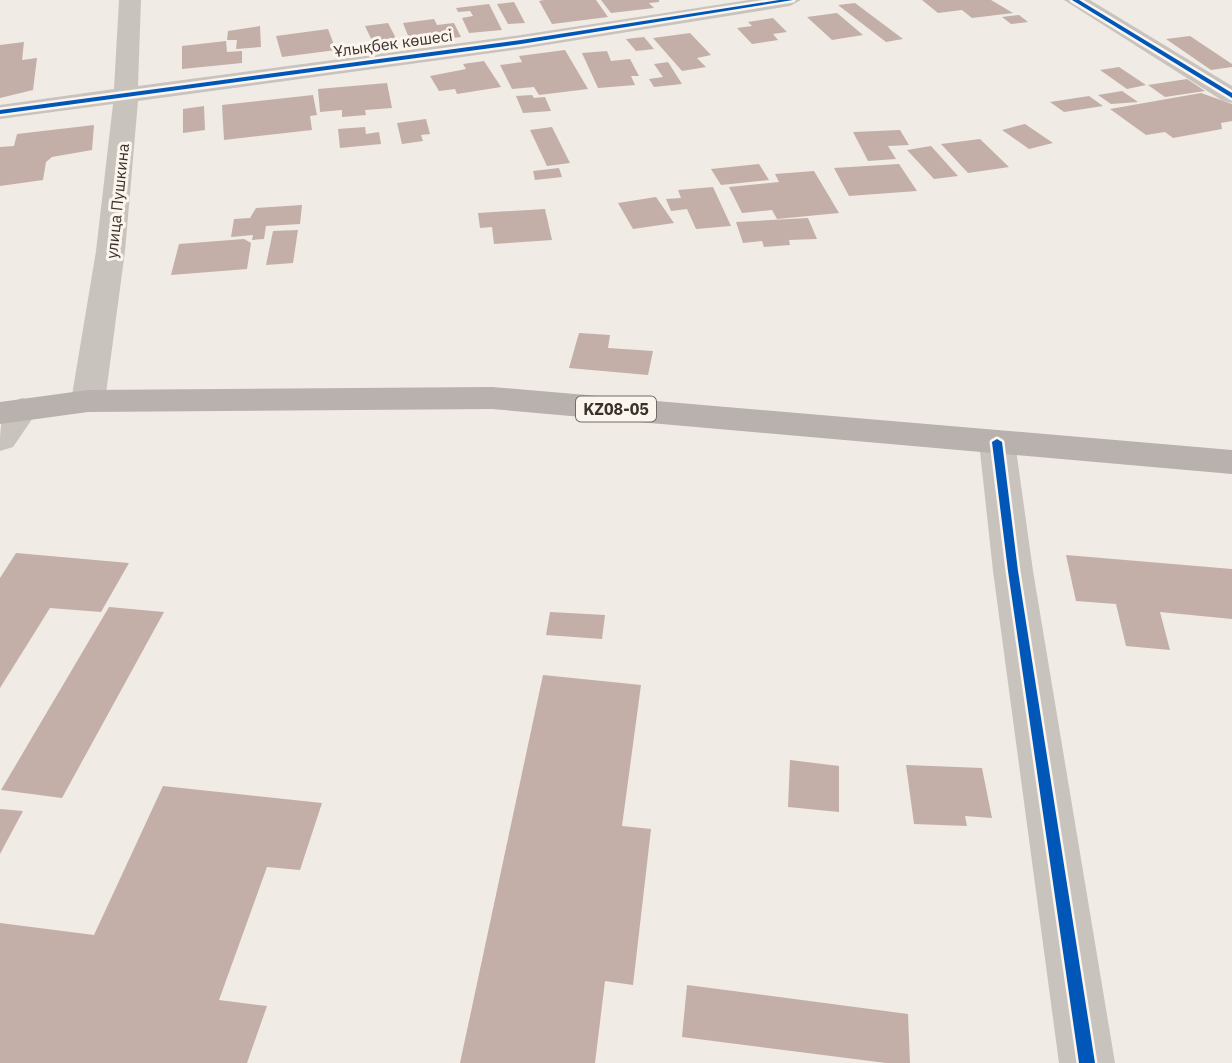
<svg xmlns="http://www.w3.org/2000/svg" width="1232" height="1063" font-family="'IBM Plex Sans',sans-serif">
<style>
.building{fill:#c3afa7}
.lines{fill:none;stroke-linecap:round;stroke-linejoin:round}
.street{fill:#c9c3be;fill-rule:evenodd}
.primary{fill:#b8b1ad;fill-rule:evenodd}
.cycleway-casing{stroke:#fbf5ee;stroke-width:5}
.cycleway{fill:#0057b8;fill-rule:evenodd}
.labels{text-anchor:middle;stroke-width:6;stroke-linejoin:round;paint-order:stroke}
.far-street-label{font-size:16px;fill:#3b302b;stroke:#fbf5ee}
.shield{fill:#fbf5ee;stroke:#756b66;stroke-width:2}
.shield-label{font-size:16px;font-weight:bold;fill:#3b302b}
</style>
<rect width="100%" height="100%" fill="#f0ebe5"/>
<!-- building -->
<path class="building" d="M 544,0 L 596,0 L 608,17 L 552,24 L 539,1 Z
M 601,0 L 659,0 L 659,2 L 649,3 L 654,8 L 611,13 Z
M 922,0 L 991,0 L 1013,13 L 972,18 L 962,10 L 938,13 Z
M 514,2 L 525,23 L 508,24 L 497,4 Z
M 855,3 L 903,39 L 886,42 L 838,5 Z
M 489,4 L 502,30 L 469,33 L 462,18 L 473,16 L 470,11 L 458,12 L 456,8 Z
M 837,13 L 863,35 L 832,40 L 807,17 Z
M 1019,15 L 1028,22 L 1011,24 L 1002,17 Z
M 773,18 L 787,32 L 773,34 L 778,40 L 752,44 L 737,28 L 752,26 L 748,22 Z
M 434,19 L 437,25 L 454,23 L 461,37 L 411,43 L 403,23 Z
M 388,23 L 400,46 L 376,49 L 365,26 Z
M 260,26 L 261,47 L 236,49 L 237,40 L 227,40 L 228,31 Z
M 328,29 L 336,50 L 282,57 L 276,36 Z
M 690,33 L 711,55 L 697,58 L 706,67 L 682,71 L 653,38 Z
M 1190,36 L 1232,64 L 1232,67 L 1211,70 L 1166,39 Z
M 644,37 L 654,49 L 636,51 L 626,39 Z
M 226,41 L 227,52 L 242,51 L 242,63 L 182,69 L 182,46 Z
M 24,42 L 22,60 L 37,58 L 33,90 L 0,98 L 0,45 Z
M 565,50 L 588,89 L 539,95 L 534,87 L 512,89 L 500,65 L 522,62 L 519,56 Z
M 607,51 L 611,61 L 630,59 L 639,76 L 631,76 L 635,85 L 598,88 L 582,53 Z
M 484,61 L 501,87 L 457,94 L 455,89 L 439,91 L 430,76 L 466,69 L 463,64 Z
M 668,62 L 682,84 L 654,87 L 649,79 L 663,77 L 654,64 Z
M 1119,67 L 1146,85 L 1127,89 L 1100,70 Z
M 1187,79 L 1205,91 L 1165,97 L 1148,85 Z
M 387,83 L 392,108 L 365,110 L 366,115 L 342,117 L 342,110 L 320,112 L 318,89 Z
M 1122,91 L 1138,102 L 1111,104 L 1098,95 Z
M 1201,93 L 1232,104 L 1232,121 L 1221,123 L 1222,129 L 1173,138 L 1165,132 L 1146,135 L 1110,109 Z
M 313,95 L 317,115 L 310,116 L 312,130 L 224,140 L 222,105 Z
M 532,95 L 534,98 L 545,97 L 551,111 L 523,113 L 516,96 Z
M 1089,96 L 1103,106 L 1064,112 L 1050,102 Z
M 204,106 L 205,130 L 183,133 L 183,109 Z
M 426,119 L 430,134 L 421,135 L 423,141 L 402,144 L 397,123 Z
M 1025,124 L 1053,143 L 1029,149 L 1002,130 Z
M 94,125 L 92,150 L 52,157 L 46,162 L 43,180 L 0,186 L 0,147 L 14,146 L 17,134 Z
M 365,127 L 366,134 L 379,132 L 381,144 L 340,148 L 338,129 Z
M 552,127 L 570,163 L 547,166 L 530,130 Z
M 900,130 L 909,145 L 888,146 L 896,159 L 868,161 L 853,132 Z
M 980,139 L 1009,167 L 968,173 L 941,144 Z
M 931,146 L 958,176 L 934,179 L 907,150 Z
M 759,164 L 769,180 L 721,185 L 711,169 Z
M 899,164 L 917,191 L 849,196 L 834,168 Z
M 559,168 L 562,177 L 535,180 L 533,171 Z
M 814,171 L 839,213 L 777,219 L 772,210 L 742,213 L 729,187 L 779,182 L 775,174 Z
M 713,187 L 731,226 L 696,229 L 687,209 L 671,211 L 666,199 L 681,198 L 678,190 Z
M 656,197 L 674,223 L 633,229 L 618,203 Z
M 302,205 L 300,224 L 266,226 L 264,239 L 252,240 L 253,235 L 231,237 L 234,219 L 250,218 L 256,208 Z
M 545,209 L 552,240 L 494,244 L 492,227 L 480,228 L 478,213 Z
M 808,218 L 817,239 L 789,240 L 790,245 L 764,247 L 762,241 L 743,243 L 736,222 Z
M 298,230 L 293,263 L 266,265 L 273,231 Z
M 244,239 L 251,243 L 247,269 L 171,275 L 179,244 Z
M 579,333 L 610,335 L 608,348 L 653,351 L 648,375 L 569,368 Z
M 16,553 L 129,563 L 101,612 L 50,608 L 0,688 L 0,578 Z
M 1066,555 L 1232,569 L 1232,619 L 1160,612 L 1170,650 L 1126,646 L 1116,604 L 1076,601 Z
M 109,607 L 164,612 L 62,798 L 1,790 Z
M 550,612 L 605,615 L 602,639 L 546,635 Z
M 543,675 L 641,685 L 622,826 L 651,829 L 633,985 L 605,981 L 595,1063 L 460,1063 Z
M 790,760 L 839,766 L 839,812 L 788,807 Z
M 906,765 L 982,768 L 992,818 L 965,816 L 967,826 L 914,824 Z
M 163,786 L 322,803 L 300,870 L 267,867 L 219,1000 L 267,1006 L 247,1063 L 0,1063 L 0,923 L 94,935 Z
M 0,809 L 23,811 L 0,854 Z
M 687,985 L 908,1014 L 910,1063 L 886,1063 L 682,1037 Z"/>
<g class="lines">
<!-- street -->
<path class="street" d="M 119,0 L 141,0 L 138,86 L 521,35 L 749,0 L 801,0 L 790,6 L 521,49 L 138,101 L 125,251 L 105,401 L 100,409 L 88,412 L 76,409 L 71,401 L 96,251 L 113,104 L 0,119 L 0,105 L 114,89 Z
M 1064,0 L 1090,0 L 1232,86 L 1232,103 L 1223,101 Z
M 22,398 L 34,401 L 39,409 L 13,447 L 0,451 C 0,427 0,405 22,398 Z
M 997,430 L 1010,434 L 1015,442 L 1033,571 L 1115,1063 L 1059,1063 L 993,571 L 979,442 L 984,434 Z"/>
<!-- primary -->
<path class="primary" d="M 492,387 L 1232,450 L 1232,474 L 492,409 L 88,412 L 0,424 L 0,402 L 88,390 Z"/>
<!-- cycleway casing -->
<g class="cycleway-casing">
<path id="cycleway" d="M 779,0 L 793,0 L 521,44 L 0,114 L 0,110 L 521,40 Z
M 1072,0 L 1079,0 L 1232,93 L 1232,98 Z
M 997,439 L 1002,442 L 1018,571 L 1095,1063 L 1079,1063 L 1008,571 L 992,442 Z"/>
</g>
<!-- cycleway -->
<use href="#cycleway" class="cycleway"/>
</g>
<g class="labels">
<!-- far-street labels -->
<g class="far-street-label">
<text transform="translate(393 43) rotate(-8)" y="6">Ұлықбек көшесі</text>
<text transform="translate(117 201) rotate(-84)" y="6">улица Пушкина</text>
</g>
<!-- shield labels -->
<rect class="shield" x="576" y="396.5" width="80" height="25" rx="5"/>
<g class="shield-label">
<text x="616" y="415">KZ08-05</text>
</g>
</g>
</svg>
